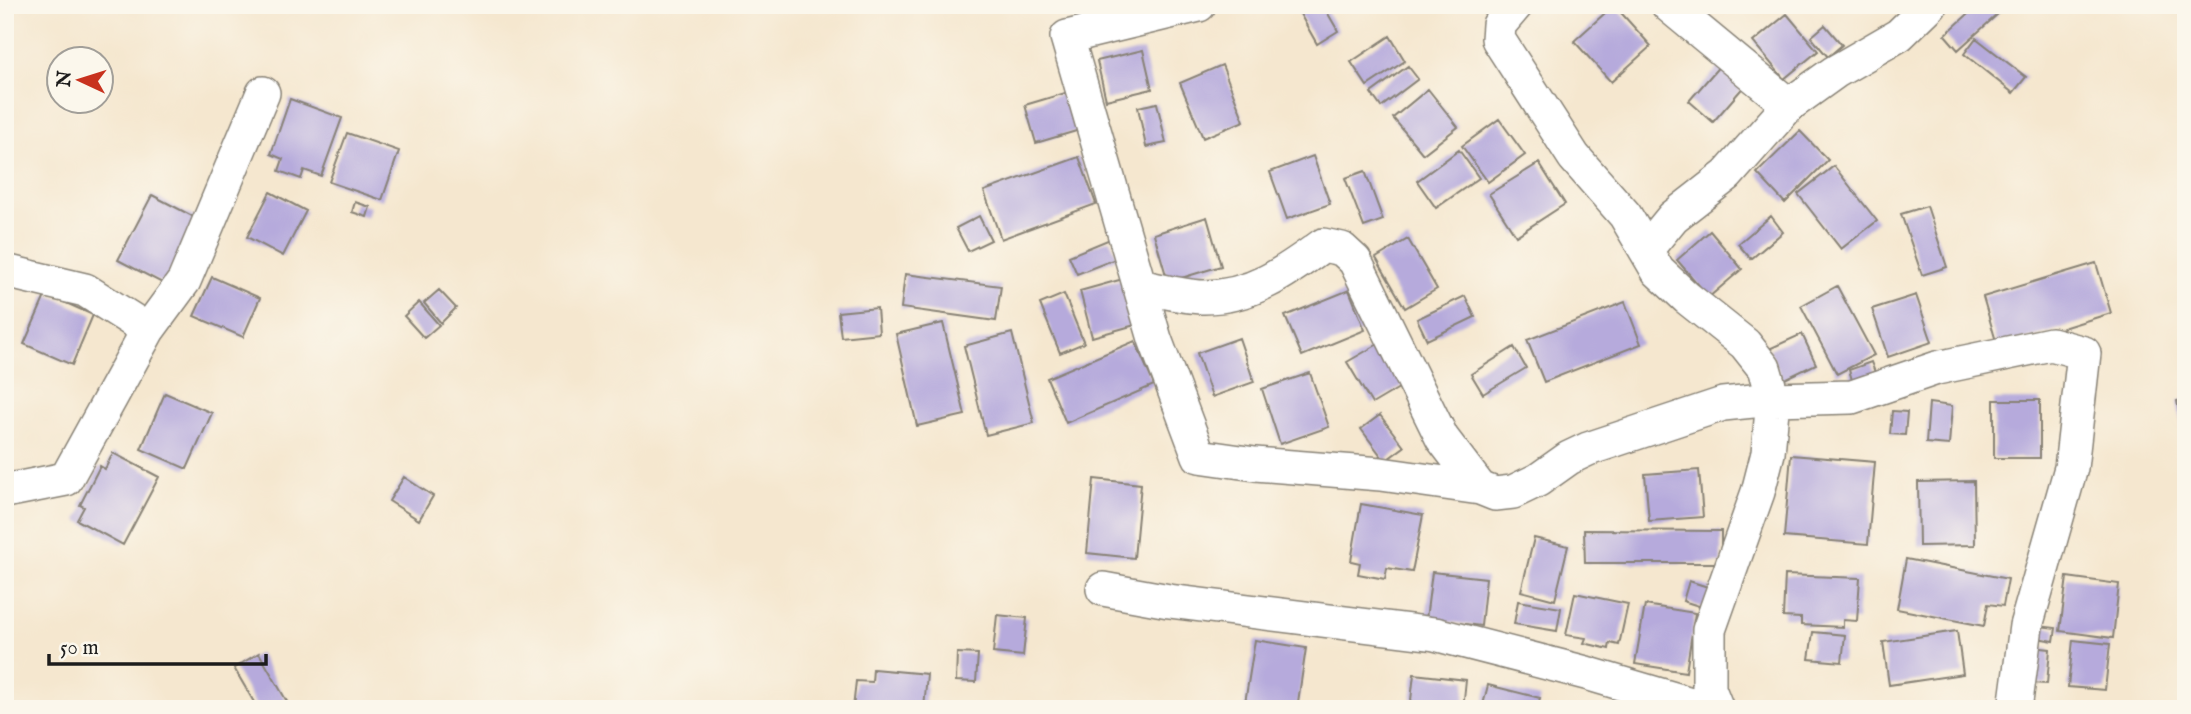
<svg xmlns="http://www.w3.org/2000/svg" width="2191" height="714" font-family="'IM FELL English',serif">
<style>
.building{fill:#b6aadc}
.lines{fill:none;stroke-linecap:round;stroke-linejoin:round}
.minor-casing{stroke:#888276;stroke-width:36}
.minor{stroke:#fff;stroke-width:33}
</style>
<rect width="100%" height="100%" fill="#fbf7ec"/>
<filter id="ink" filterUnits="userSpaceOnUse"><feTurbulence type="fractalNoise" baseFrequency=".0143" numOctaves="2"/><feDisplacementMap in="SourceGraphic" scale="14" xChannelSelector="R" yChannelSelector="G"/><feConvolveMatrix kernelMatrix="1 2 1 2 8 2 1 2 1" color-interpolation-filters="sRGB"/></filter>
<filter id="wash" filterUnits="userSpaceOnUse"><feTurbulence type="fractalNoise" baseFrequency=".00686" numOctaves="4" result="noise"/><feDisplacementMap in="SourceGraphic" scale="28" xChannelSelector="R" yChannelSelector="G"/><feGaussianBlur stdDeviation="1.57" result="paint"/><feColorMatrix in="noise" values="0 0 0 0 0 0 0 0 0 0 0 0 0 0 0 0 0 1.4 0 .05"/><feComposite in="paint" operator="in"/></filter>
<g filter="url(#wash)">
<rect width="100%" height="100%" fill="#f5e7cf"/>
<g id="blocks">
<!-- building -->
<path class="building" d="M 1295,5 L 1323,5 L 1338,31 L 1317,44 Z
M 1614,5 L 1651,46 L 1611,82 L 1574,41 Z
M 1978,5 L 1990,5 L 1998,14 L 1958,50 L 1945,35 Z
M 1787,14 L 1818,51 L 1784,79 L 1753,42 Z
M 1825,25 L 1842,45 L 1828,57 L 1811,37 Z
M 1390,36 L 1405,61 L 1367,86 L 1351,62 Z
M 1976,38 L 2026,77 L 2013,93 L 1964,54 Z
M 1143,50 L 1152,89 L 1106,100 L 1097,61 Z
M 1722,63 L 1746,84 L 1713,122 L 1689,101 Z
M 1222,65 L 1244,121 L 1203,138 L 1180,83 Z
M 1408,66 L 1418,79 L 1381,107 L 1371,93 Z
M 1428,89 L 1458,127 L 1423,154 L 1393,118 Z
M 1072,91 L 1083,129 L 1036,143 L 1025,105 Z
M 290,99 L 342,118 L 321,176 L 304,170 L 301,179 L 279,171 L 283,159 L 271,154 Z
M 1157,103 L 1166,143 L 1146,147 L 1138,107 Z
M 1499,119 L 1525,155 L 1488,182 L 1462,146 Z
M 1800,131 L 1828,160 L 1785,203 L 1757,173 Z
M 347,133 L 399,151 L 382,200 L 329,182 Z
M 1459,150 L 1479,178 L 1436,208 L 1417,181 Z
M 1313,156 L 1330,204 L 1287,219 L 1270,172 Z
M 1079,157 L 1096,204 L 1001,239 L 984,191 Z
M 1539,163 L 1565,204 L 1516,236 L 1489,194 Z
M 1834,166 L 1877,221 L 1841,249 L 1798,194 Z
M 1365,171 L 1383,220 L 1364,227 L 1345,178 Z
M 270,192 L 306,211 L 283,256 L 247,237 Z
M 152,195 L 198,219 L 164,284 L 118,260 Z
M 355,202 L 370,207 L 367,217 L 352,212 Z
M 1927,206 L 1947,267 L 1922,275 L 1901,214 Z
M 979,216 L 991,240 L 968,251 L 956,228 Z
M 1771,216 L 1783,232 L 1751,259 L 1738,244 Z
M 1207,217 L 1221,266 L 1168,282 L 1154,234 Z
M 1710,231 L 1742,269 L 1709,297 L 1677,260 Z
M 1110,239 L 1118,258 L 1077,274 L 1069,256 Z
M 1408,239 L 1437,289 L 1405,308 L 1376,258 Z
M 2096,263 L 2111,313 L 1998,348 L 1983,297 Z
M 905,274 L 1001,286 L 996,321 L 901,308 Z
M 212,277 L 260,298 L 243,337 L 194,316 Z
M 1130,277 L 1142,323 L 1092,337 L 1080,291 Z
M 1837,286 L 1874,355 L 1837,374 L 1801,306 Z
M 439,290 L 456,308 L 441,323 L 424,303 Z
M 1349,290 L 1365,330 L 1302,356 L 1285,316 Z
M 46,294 L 93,315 L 72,365 L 24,344 Z
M 1064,294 L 1084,343 L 1060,353 L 1040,304 Z
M 1916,295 L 1932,342 L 1888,357 L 1872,309 Z
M 1465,296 L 1475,317 L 1427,340 L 1417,319 Z
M 419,302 L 439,325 L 424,338 L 404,316 Z
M 1625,302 L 1641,344 L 1544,382 L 1527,340 Z
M 877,308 L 879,333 L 841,337 L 838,312 Z
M 943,323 L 965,415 L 917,426 L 896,334 Z
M 1012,333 L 1034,423 L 986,435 L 964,346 Z
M 1802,334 L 1816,364 L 1783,380 L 1769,349 Z
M 1239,338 L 1254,382 L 1212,397 L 1197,353 Z
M 1135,341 L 1154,385 L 1066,423 L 1047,378 Z
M 1380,343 L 1404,385 L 1372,404 L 1347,362 Z
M 1514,347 L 1526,368 L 1483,394 L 1471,374 Z
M 1871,362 L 1876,375 L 1853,383 L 1849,370 Z
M 1310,373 L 1329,427 L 1280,444 L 1262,389 Z
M 165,393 L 212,413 L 187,469 L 141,449 Z
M 2186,399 L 2186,437 L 2184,437 L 2177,401 Z
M 1994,400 L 2040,400 L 2040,458 L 1994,458 Z
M 1929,403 L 1952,406 L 1949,445 L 1926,443 Z
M 1892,411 L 1907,412 L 1905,435 L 1890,434 Z
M 1380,415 L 1404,447 L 1385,461 L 1361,429 Z
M 113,453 L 159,477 L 123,545 L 77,520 L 84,507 L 80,505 L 100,466 L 105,469 Z
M 1791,455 L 1875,462 L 1868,544 L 1784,537 Z
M 1699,470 L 1703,517 L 1649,521 L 1645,474 Z
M 404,477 L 433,496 L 419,520 L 389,501 Z
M 1094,479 L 1141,484 L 1134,558 L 1087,553 Z
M 1974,481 L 1975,545 L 1919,546 L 1918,482 Z
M 1361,504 L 1423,515 L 1412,572 L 1387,568 L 1385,579 L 1358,574 L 1360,563 L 1351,561 Z
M 1584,530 L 1721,531 L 1721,563 L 1585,563 Z
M 1534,538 L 1568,546 L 1555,600 L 1521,591 Z
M 1906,559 L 2008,579 L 2003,606 L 1988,604 L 1984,626 L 1897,609 Z
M 1432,572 L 1486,578 L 1481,626 L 1426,619 Z
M 1785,575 L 1860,578 L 1857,621 L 1843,620 L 1843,627 L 1801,625 L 1801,618 L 1783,617 Z
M 2067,577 L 2119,584 L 2113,638 L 2060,631 Z
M 1689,581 L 1711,588 L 1705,608 L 1683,601 Z
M 1575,593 L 1628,604 L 1619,645 L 1610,643 L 1609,649 L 1584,643 L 1586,638 L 1566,635 Z
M 1518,601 L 1561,608 L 1557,631 L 1514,624 Z
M 1645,605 L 1695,613 L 1686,672 L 1635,664 Z
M 997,615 L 1027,618 L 1023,656 L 993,653 Z
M 2039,626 L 2056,628 L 2054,641 L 2037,638 Z
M 1957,631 L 1963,674 L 1889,685 L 1883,642 Z
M 1813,632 L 1845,635 L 1842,662 L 1809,659 Z
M 1255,640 L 1306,648 L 1297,709 L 1244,709 Z
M 2073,640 L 2110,644 L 2105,690 L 2068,687 Z
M 2032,647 L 2050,649 L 2047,684 L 2030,683 Z
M 259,653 L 289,705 L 284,709 L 258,709 L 234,668 Z
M 957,653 L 978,654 L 976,682 L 956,681 Z
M 873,669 L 927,674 L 924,709 L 853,709 L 856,681 L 872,682 Z
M 1414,674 L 1466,680 L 1463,709 L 1410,709 Z
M 1488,685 L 1540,698 L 1537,709 L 1482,709 Z"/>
</g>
</g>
<g filter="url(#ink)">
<use href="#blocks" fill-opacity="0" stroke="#888276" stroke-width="2"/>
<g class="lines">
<!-- minor casing -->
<g class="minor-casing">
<path id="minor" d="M 1199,5 L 1067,37 L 1155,339 L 1199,456 L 1255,464 L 1381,474 L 1480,488 L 1495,494 L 1513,492 L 1538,480 L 1569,458 L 1588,449 L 1723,404 L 1773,399 L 1852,397 L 1937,368 L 2051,344 L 2084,353 L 2071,468 L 2026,626 L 2015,709
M 1516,5 L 1499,25 L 1498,39 L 1574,157 L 1625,215 L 1658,271 L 1687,298 L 1745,344 L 1764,368 L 1773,399 L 1768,453 L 1758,492 L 1709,630 L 1709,689 L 1717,709
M 1668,5 L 1789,105
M 1646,250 L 1673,217 L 1727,175 L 1789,105 L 1835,72 L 1899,35 L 1930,5
M 5,271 L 85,290 L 148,330 L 184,281 L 263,93
M 1139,286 C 1160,290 1183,297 1204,297 C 1252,297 1286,272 1323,245 L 1342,249 L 1355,261 L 1442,438 L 1480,488
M 5,491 L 66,479 L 148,330
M 1103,589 L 1169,601 L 1435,634 L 1586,673 L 1708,709"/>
</g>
<!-- minor -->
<use href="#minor" class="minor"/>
</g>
</g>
<!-- margin -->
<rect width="2191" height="714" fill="none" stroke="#fbf7ec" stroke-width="28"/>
<!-- north arrow -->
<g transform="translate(80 80) rotate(274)"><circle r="33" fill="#fbf7ec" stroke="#a29f99" stroke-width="2"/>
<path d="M0-5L12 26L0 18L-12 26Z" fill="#c8321e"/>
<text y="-10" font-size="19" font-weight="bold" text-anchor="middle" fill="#1c1c1c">N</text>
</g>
<!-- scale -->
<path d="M49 654v10h217v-10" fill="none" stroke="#1c1c1c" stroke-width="3.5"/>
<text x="60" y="654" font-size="21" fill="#1c1c1c" stroke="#fbf7ec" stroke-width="5" paint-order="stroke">50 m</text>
</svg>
